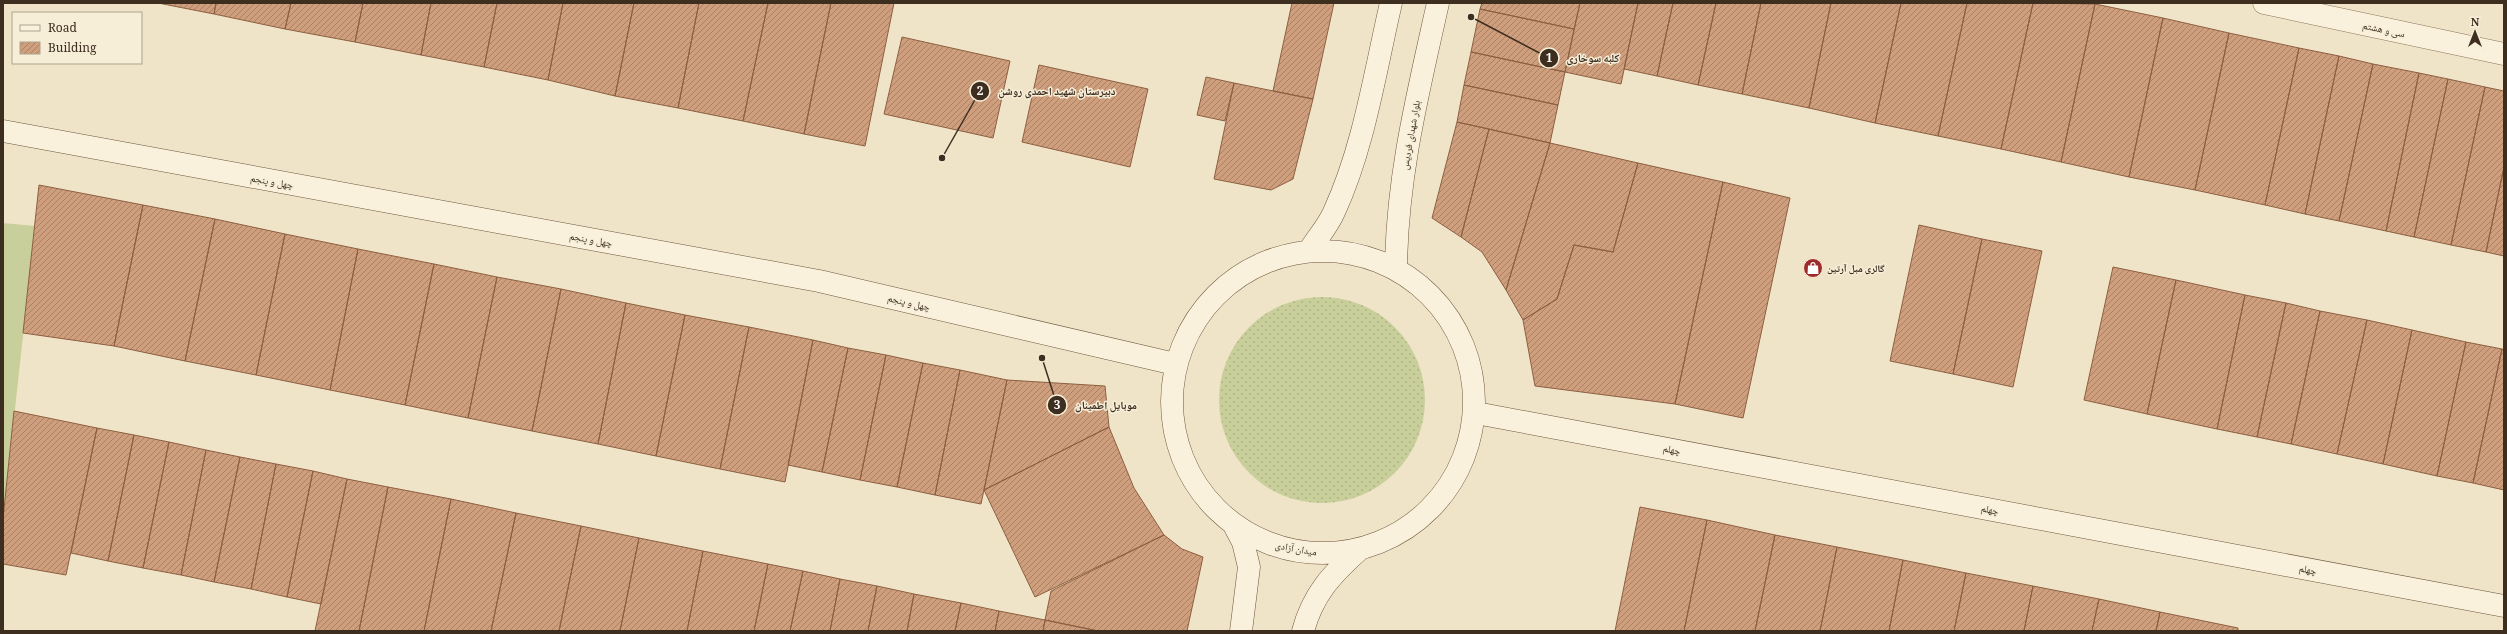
<svg xmlns="http://www.w3.org/2000/svg" width="2507" height="634" font-family="Georgia,'Noto Naskh Arabic',serif">
<style>
.grass{fill:url(#grass-dots)}
.garden{fill:#c9cf9b}
.building{fill:url(#building-hatch);stroke:#8d5f41}
.lines{fill:none;stroke-linecap:round;stroke-linejoin:round}
.street-casing{stroke:#8d765c;stroke-width:23}
.secondary-casing{stroke:#6f573f;stroke-width:23}
.street{stroke:#faf1dc;stroke-width:22}
.secondary{stroke:#faf1dc;stroke-width:22}
.labels{text-anchor:middle;stroke-width:3;stroke-linejoin:round;paint-order:stroke}
.street-label{font-size:10px;fill:#3d2e20;stroke:#f7eed8}
.poi-label{font-size:10px;font-weight:bold;fill:#3d2e20;stroke:#f7eed8;text-anchor:start}
.leader{fill:none;stroke:#3d2e20;stroke-width:1.5}
.callout-dot{fill:#3d2e20;stroke:#f7eed8;stroke-width:1.5}
.mark-label{font-size:12px;text-anchor:middle;font-weight:bold;fill:#fff}
.callout-label{font-size:11px;text-anchor:middle;font-weight:bold;fill:#3d2e20;stroke:#f7eed8;stroke-width:3;stroke-linejoin:round;paint-order:stroke}
</style>
<defs>
<pattern id="grass-dots" width="8" height="8" patternUnits="userSpaceOnUse"><rect width="8" height="8" fill="#c9cf9b"/><path d="M2 2h.1M6 6h.1" fill="none" stroke="#aeb285" stroke-width="1.8" stroke-linecap="round"/></pattern>
<pattern id="building-hatch" width="6" height="6" patternUnits="userSpaceOnUse"><rect width="6" height="6" fill="#cf9f7d"/><path d="M-1 1l2-2M0 6l6-6M5 7l2-2" fill="none" stroke="#a98266"/></pattern>
</defs>
<rect width="100%" height="100%" fill="#f0e4c8"/>
<!-- grass -->
<path class="grass" d="M1219 400a103 103 0 1 1 206 0a103 103 0 1 1-206 0Z"/>
<!-- garden -->
<path class="garden" d="M 3,223 L 35,226 L 3,519 Z"/>
<!-- building -->
<path class="building" d="M 158,3 L 216,3 L 214,14 Z
M 216,3 L 291,3 L 285,29 L 214,14 Z
M 291,3 L 363,3 L 355,42 L 285,29 Z
M 363,3 L 431,3 L 421,55 L 355,42 Z
M 431,3 L 497,3 L 484,67 L 421,55 Z
M 497,3 L 563,3 L 548,80 L 484,67 Z
M 563,3 L 634,3 L 615,96 L 548,80 Z
M 634,3 L 699,3 L 678,108 L 615,96 Z
M 699,3 L 768,3 L 743,121 L 678,108 Z
M 768,3 L 831,3 L 804,134 L 743,121 Z
M 831,3 L 894,3 L 865,146 L 804,134 Z
M 1292,3 L 1334,3 L 1313,99 L 1273,91 Z
M 1482,3 L 1580,3 L 1574,29 L 1480,9 Z
M 1580,3 L 1638,3 L 1621,84 L 1565,72 Z
M 1638,3 L 1673,3 L 1657,76 L 1624,69 Z
M 1673,3 L 1716,3 L 1698,85 L 1657,76 Z
M 1716,3 L 1761,3 L 1742,94 L 1698,85 Z
M 1761,3 L 1831,3 L 1809,108 L 1742,94 Z
M 1831,3 L 1901,3 L 1875,123 L 1809,108 Z
M 1901,3 L 1967,3 L 1938,136 L 1875,123 Z
M 1967,3 L 2033,3 L 2001,149 L 1938,136 Z
M 2033,3 L 2095,4 L 2061,162 L 2001,149 Z
M 2095,4 L 2163,18 L 2129,177 L 2061,162 Z
M 1480,9 L 1574,29 L 1565,72 L 1471,52 Z
M 2163,18 L 2229,33 L 2195,190 L 2129,177 Z
M 2229,33 L 2299,48 L 2265,205 L 2195,190 Z
M 902,37 L 1010,61 L 993,138 L 884,114 Z
M 2299,48 L 2339,56 L 2305,214 L 2265,205 Z
M 1471,52 L 1565,72 L 1558,105 L 1464,85 Z
M 2339,56 L 2373,64 L 2339,221 L 2305,214 Z
M 2373,64 L 2419,73 L 2386,231 L 2339,221 Z
M 1039,65 L 1148,89 L 1130,167 L 1022,142 Z
M 2419,73 L 2448,79 L 2414,237 L 2386,231 Z
M 1206,77 L 1234,83 L 1225,121 L 1197,115 Z
M 2448,79 L 2485,87 L 2451,245 L 2414,237 Z
M 1234,83 L 1313,99 L 1293,179 L 1271,190 L 1214,179 Z
M 1464,85 L 1558,105 L 1550,143 L 1457,122 Z
M 2485,87 L 2504,91 L 2504,167 L 2486,252 L 2451,245 Z
M 1457,122 L 1489,129 L 1461,237 L 1432,218 Z
M 1489,129 L 1550,143 L 1506,290 L 1482,252 L 1461,237 Z
M 1550,143 L 1638,163 L 1613,252 L 1574,245 L 1557,299 L 1523,320 L 1506,290 Z
M 1638,163 L 1723,182 L 1675,404 L 1535,386 L 1523,320 L 1557,299 L 1574,245 L 1613,252 Z
M 2504,167 L 2504,256 L 2486,252 Z
M 1723,182 L 1790,198 L 1743,418 L 1675,404 Z
M 39,185 L 143,205 L 114,346 L 23,333 Z
M 143,205 L 215,219 L 185,361 L 114,346 Z
M 215,219 L 285,234 L 256,375 L 185,361 Z
M 1919,225 L 1982,239 L 1953,374 L 1890,361 Z
M 285,234 L 358,249 L 330,390 L 256,375 Z
M 1982,239 L 2042,251 L 2013,387 L 1953,374 Z
M 358,249 L 434,264 L 405,405 L 330,390 Z
M 434,264 L 497,277 L 468,418 L 405,405 Z
M 2113,267 L 2176,280 L 2147,414 L 2084,400 Z
M 497,277 L 561,289 L 532,431 L 468,418 Z
M 2176,280 L 2245,295 L 2217,429 L 2147,414 Z
M 561,289 L 626,303 L 598,444 L 532,431 Z
M 2245,295 L 2286,303 L 2257,437 L 2217,429 Z
M 626,303 L 685,315 L 656,456 L 598,444 Z
M 2286,303 L 2320,311 L 2291,444 L 2257,437 Z
M 2320,311 L 2367,320 L 2337,454 L 2291,444 Z
M 685,315 L 749,327 L 720,469 L 656,456 Z
M 2367,320 L 2412,330 L 2383,464 L 2337,454 Z
M 749,327 L 813,340 L 785,482 L 720,469 Z
M 2412,330 L 2466,342 L 2437,476 L 2383,464 Z
M 813,340 L 848,348 L 822,472 L 788,465 Z
M 2466,342 L 2502,349 L 2473,483 L 2437,476 Z
M 848,348 L 886,355 L 860,480 L 822,472 Z
M 2502,349 L 2504,350 L 2504,490 L 2473,483 Z
M 886,355 L 923,363 L 897,487 L 860,480 Z
M 923,363 L 960,370 L 935,495 L 897,487 Z
M 960,370 L 1007,380 L 981,504 L 935,495 Z
M 1007,380 L 1105,386 L 1109,427 L 984,490 Z
M 14,411 L 97,428 L 66,575 L 3,564 L 3,519 Z
M 1109,427 L 1134,488 L 1164,535 L 1035,597 L 984,490 Z
M 97,428 L 134,435 L 108,561 L 71,553 Z
M 134,435 L 169,442 L 143,568 L 108,561 Z
M 169,442 L 206,450 L 181,575 L 143,568 Z
M 206,450 L 240,457 L 214,582 L 181,575 Z
M 240,457 L 276,464 L 251,589 L 214,582 Z
M 276,464 L 313,471 L 287,597 L 251,589 Z
M 313,471 L 347,479 L 321,604 L 287,597 Z
M 347,479 L 388,487 L 359,631 L 315,631 Z
M 388,487 L 451,499 L 424,631 L 359,631 Z
M 451,499 L 516,513 L 491,631 L 424,631 Z
M 1640,507 L 1707,520 L 1684,631 L 1615,631 Z
M 516,513 L 581,526 L 559,631 L 491,631 Z
M 1707,520 L 1775,535 L 1755,631 L 1684,631 Z
M 581,526 L 639,538 L 620,631 L 559,631 Z
M 1164,535 L 1182,549 L 1203,557 L 1187,631 L 1099,631 L 1045,620 L 1051,591 Z
M 1775,535 L 1837,547 L 1820,631 L 1755,631 Z
M 639,538 L 703,551 L 687,631 L 620,631 Z
M 1837,547 L 1903,560 L 1889,631 L 1820,631 Z
M 703,551 L 768,564 L 754,631 L 687,631 Z
M 1903,560 L 1966,573 L 1954,631 L 1889,631 Z
M 768,564 L 803,571 L 790,631 L 754,631 Z
M 803,571 L 840,579 L 830,631 L 790,631 Z
M 1966,573 L 2033,586 L 2024,631 L 1954,631 Z
M 840,579 L 877,586 L 868,631 L 830,631 Z
M 877,586 L 914,594 L 907,631 L 868,631 Z
M 2033,586 L 2099,599 L 2092,631 L 2024,631 Z
M 914,594 L 961,603 L 955,631 L 907,631 Z
M 2099,599 L 2160,612 L 2156,631 L 2092,631 Z
M 961,603 L 999,611 L 995,631 L 955,631 Z
M 999,611 L 1045,620 L 1043,631 L 995,631 Z
M 2160,612 L 2238,628 L 2238,631 L 2156,631 Z
M 1045,620 L 1093,630 L 1093,631 L 1043,631 Z"/>
<g class="lines">
<!-- street casing -->
<g class="street-casing">
<path id="street" d="M 2264,3 L 2504,54"/>
</g>
<!-- secondary casing -->
<g class="secondary-casing">
<path id="secondary" d="M 3,131 L 819,281 L 1175,364
M1172 402a151 151 0 1 1 302 0a151 151 0 1 1-302 0Z
M 1309,251 C 1317,238 1328,226 1334,212 C 1364,147 1375,72 1391,3
M 1396,268 C 1397,176 1418,93 1438,3
M 1476,413 L 2504,606
M 1234,525 L 1243,542 L 1249,567 L 1241,631
M 1303,631 C 1313,594 1332,574 1360,549"/>
</g>
<!-- street -->
<use href="#street" class="street"/>
<!-- secondary -->
<use href="#secondary" class="secondary"/>
</g>
<!-- icons -->
<defs>
<g id="shop-disc" transform="scale(1)"><circle r="9.5" fill="#9e2a2b" stroke="#f7eed8"/><path d="M-5-2.5h2.3a2.7 3.5 0 0 1 5.4 0H5L5.5 6h-11ZM-1.5-2.5h3a1.5 2.3 0 0 0-3 0Z" fill="#fff"/></g>
</defs>
<g fill-rule="evenodd">
<use href="#shop-disc" x="1813" y="268"/>
</g>
<g class="labels">
<!-- street labels -->
<g class="street-label">
<text transform="translate(2384 29) rotate(12)" y="4">سی و هشتم</text>
<text transform="translate(1410 135) rotate(-80)" y="4">بلوار شهدای فردیس</text>
<text transform="translate(272 181) rotate(10)" y="4">چهل و پنجم</text>
<text transform="translate(591 239) rotate(10)" y="4">چهل و پنجم</text>
<text transform="translate(909 302) rotate(13)" y="4">چهل و پنجم</text>
<text transform="translate(1672 449) rotate(11)" y="4">چهلم</text>
<text transform="translate(1990 509) rotate(11)" y="4">چهلم</text>
<text transform="translate(1296 548) rotate(10)" y="4">میدان آزادی</text>
<text transform="translate(2308 569) rotate(11)" y="4">چهلم</text>
</g>
<!-- poi labels -->
<g class="poi-label">
<text x="1827" y="272">گالری مبل آرتین</text>
</g>
</g>
<!-- callouts -->
<path class="leader" d="M1471 17L1549 58M942 158L980 91M1042 358L1057 405"/>
<g class="callout-dot">
<circle cx="1471" cy="17" r="4"/>
<circle cx="942" cy="158" r="4"/>
<circle cx="1042" cy="358" r="4"/>
<circle cx="1549" cy="58" r="10"/>
<circle cx="980" cy="91" r="10"/>
<circle cx="1057" cy="405" r="10"/>
</g>
<g class="mark-label">
<text x="1549" y="62">1</text>
<text x="980" y="95">2</text>
<text x="1057" y="409">3</text>
</g>
<g class="callout-label">
<text x="1593" y="62">کلبه سوخاری</text>
<text x="1057" y="95">دبیرستان شهید احمدی روشن</text>
<text x="1106" y="409">موبایل اطمینان</text>
</g>
<!-- border -->
<rect width="2507" height="634" fill="none" stroke="#3d2e20" stroke-width="8"/>
<!-- legend -->
<rect x="12" y="12" width="130" height="52" fill="#f7eed8" stroke="#ada18e"/>
<rect x="20" y="25" width="20" height="6" fill="#faf1dc" stroke="#ada18e"/>
<text x="48" y="32" font-size="12" fill="#3d2e20">Road</text>
<rect x="20" y="42" width="20" height="12" fill="url(#building-hatch)" stroke="#ada18e"/>
<text x="48" y="52" font-size="12" fill="#3d2e20">Building</text>
<!-- north arrow -->
<g transform="translate(2475 32)" stroke="#f7eed8" stroke-width="3" paint-order="stroke">
<path d="M0-3L7 15L0 10L-7 15Z" fill="#3d2e20"/>
<text y="-6" font-size="11" font-weight="bold" text-anchor="middle" fill="#3d2e20">N</text>
</g>
</svg>
